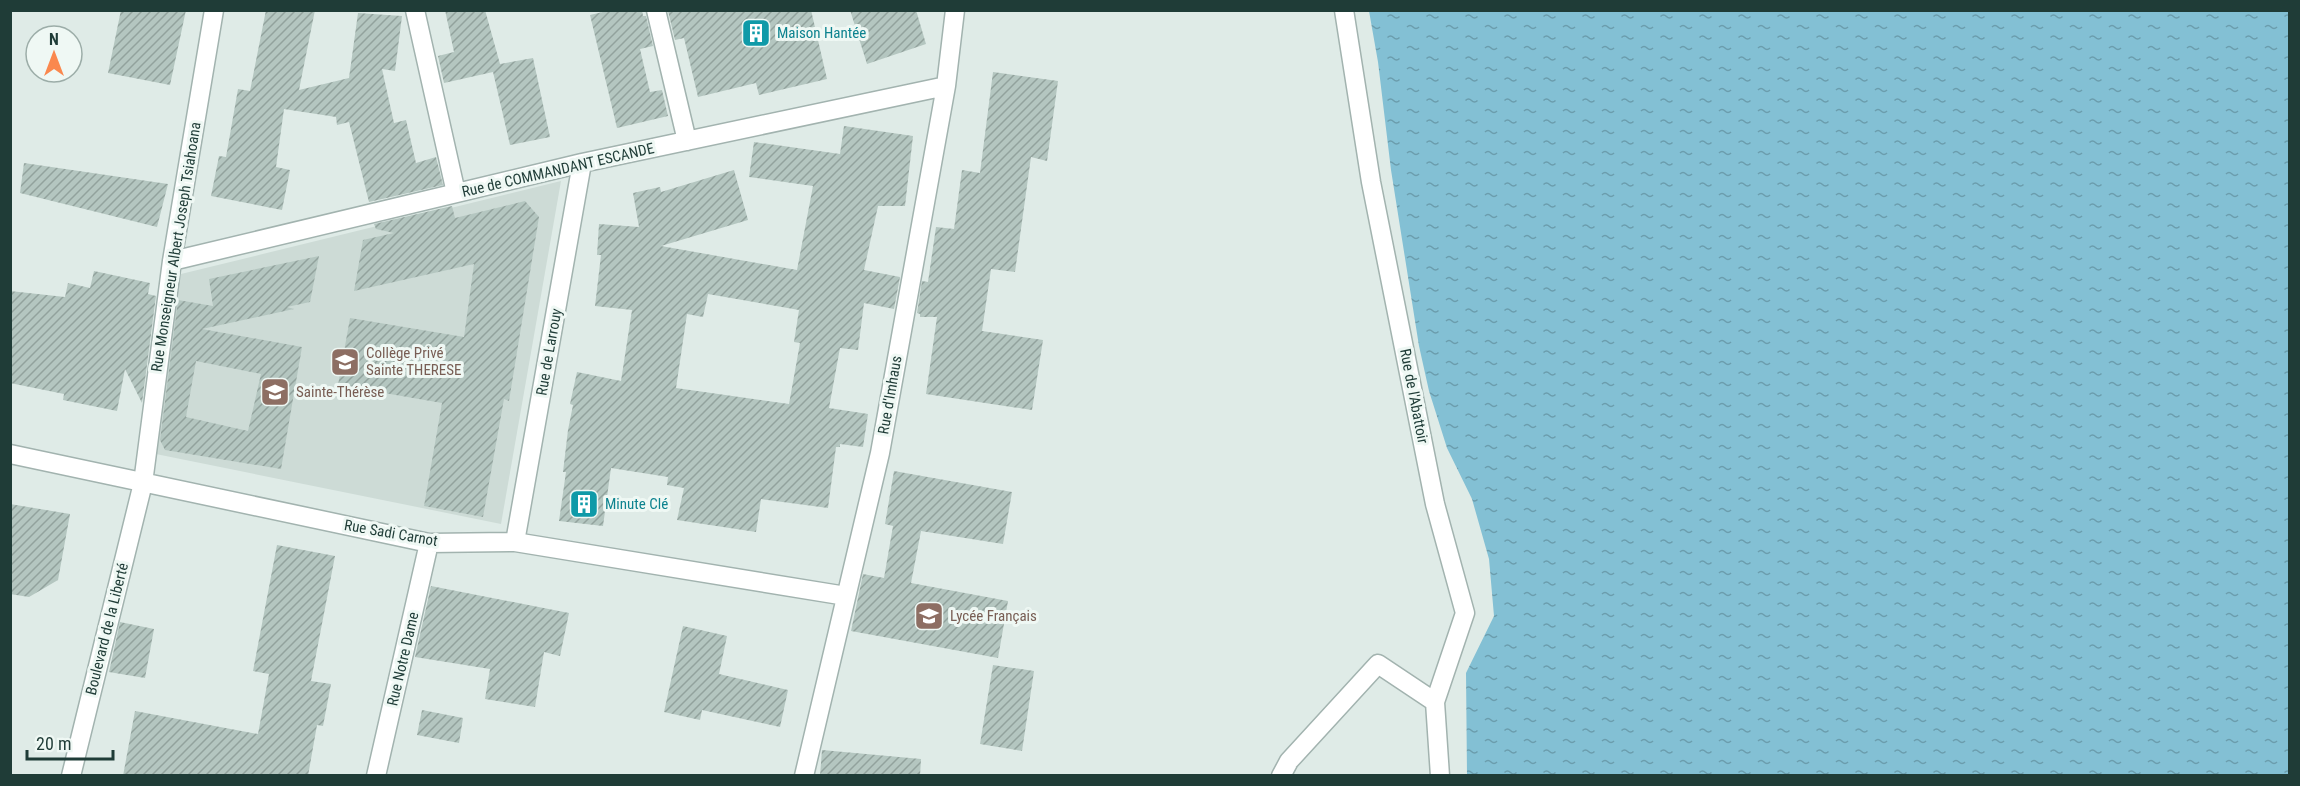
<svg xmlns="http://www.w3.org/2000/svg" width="2300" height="786" font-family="'Roboto Condensed',sans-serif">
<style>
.built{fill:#cddbd6}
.water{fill:url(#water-ripples)}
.building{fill:url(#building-hatch);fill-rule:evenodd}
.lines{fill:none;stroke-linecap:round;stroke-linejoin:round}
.street-casing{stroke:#a2b3af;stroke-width:21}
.street{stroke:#fff;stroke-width:18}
.labels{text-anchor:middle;stroke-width:6;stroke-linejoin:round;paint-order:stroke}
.culture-label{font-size:15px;fill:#0d838f;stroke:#eff8f4;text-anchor:start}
.street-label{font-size:15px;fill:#1f3c37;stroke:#eff8f4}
.education-label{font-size:15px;fill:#785e54;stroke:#eff8f4;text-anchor:start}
</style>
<defs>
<pattern id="water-ripples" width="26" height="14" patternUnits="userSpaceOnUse" patternTransform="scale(1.5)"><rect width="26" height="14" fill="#83c0d4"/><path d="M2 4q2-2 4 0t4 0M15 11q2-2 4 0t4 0" fill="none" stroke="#6b9dad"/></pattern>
<pattern id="building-hatch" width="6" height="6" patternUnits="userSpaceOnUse" patternTransform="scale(1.5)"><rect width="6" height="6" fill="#b4c6c0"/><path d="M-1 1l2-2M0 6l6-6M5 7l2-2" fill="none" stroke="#92a29d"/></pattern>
</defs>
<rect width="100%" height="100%" fill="#dfebe7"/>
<!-- built -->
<path class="built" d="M 561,181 L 501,524 L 141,451 L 181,274 Z"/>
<!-- water -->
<path class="water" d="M 1369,11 L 2289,11 L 2289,775 L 1467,775 L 1466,673 L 1494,616 L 1489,559 L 1472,499 L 1447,448 L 1429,391 L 1419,346 L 1391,170 L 1378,62 Z"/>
<!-- building -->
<path class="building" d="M 121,10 L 186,10 L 170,85 L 108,73 Z
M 266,10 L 315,10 L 299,90 L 349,78 L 358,13 L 402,16 L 395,71 L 382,69 L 394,123 L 406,120 L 416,163 L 436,157 L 443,185 L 369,202 L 349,122 L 337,125 L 336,117 L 284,109 L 276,167 L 290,170 L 282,210 L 211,196 L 219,156 L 226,157 L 238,89 L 250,91 Z
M 445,10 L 485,10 L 500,64 L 533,58 L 550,137 L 510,145 L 493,72 L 444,83 L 438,56 L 454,52 Z
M 611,10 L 642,10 L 643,16 L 646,16 L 653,46 L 640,49 L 650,92 L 662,90 L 668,116 L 617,128 L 590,15 Z
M 811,10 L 827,79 L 759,95 L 756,83 L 698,97 L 684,38 L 675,40 L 668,11 Z
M 850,10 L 916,10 L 926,44 L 867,64 Z
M 993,72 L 1058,81 L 1047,161 L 1031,157 L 1015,272 L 991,269 L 982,331 L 1043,340 L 1032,410 L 926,394 L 937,317 L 920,317 L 920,314 L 917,313 L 922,281 L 928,282 L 936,227 L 954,229 L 962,170 L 980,173 Z
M 844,126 L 913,136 L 905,206 L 878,206 L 864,270 L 900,277 L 894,309 L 864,303 L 858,350 L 840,348 L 829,408 L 868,414 L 863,447 L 840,444 L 840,447 L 836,447 L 828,508 L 761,499 L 756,532 L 677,520 L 684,488 L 667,485 L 668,477 L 611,468 L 603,526 L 559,521 L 566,472 L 563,472 L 568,430 L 573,405 L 570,404 L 577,372 L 621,381 L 632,310 L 595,306 L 601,255 L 597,255 L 599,224 L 639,227 L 633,193 L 660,187 L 661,192 L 734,170 L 748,220 L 661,246 L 797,270 L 813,186 L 749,177 L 754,142 L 840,154 ZM 708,294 L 799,310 L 794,342 L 800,343 L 789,404 L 676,388 L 687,314 L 703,317 Z
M 24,163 L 168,184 L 157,227 L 20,193 Z
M 525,201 L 539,217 L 509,401 L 504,399 L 483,517 L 424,506 L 442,403 L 338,385 L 350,318 L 464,337 L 474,264 L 354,291 L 363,240 L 394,233 L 376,229 L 374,224 L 452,206 L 455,218 Z
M 319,256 L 310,302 L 287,307 L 294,309 L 202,329 L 302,347 L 281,469 L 165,450 L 160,440 L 178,300 L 213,306 L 209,279 ZM 196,361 L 261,374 L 248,431 L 186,417 Z
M 94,271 L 150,283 L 148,294 L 156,296 L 142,403 L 125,369 L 117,411 L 63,400 L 64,394 L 10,383 L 10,291 L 65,297 L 68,283 L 90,288 Z
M 894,471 L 1012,492 L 1003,544 L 921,531 L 911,583 L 1008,601 L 998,658 L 851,631 L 863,574 L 884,578 L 893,526 L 885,524 Z
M 10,504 L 70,514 L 58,580 L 29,597 L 10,594 Z
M 277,545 L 335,556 L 311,681 L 331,684 L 323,726 L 317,725 L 308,776 L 123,776 L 135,711 L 258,734 L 269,674 L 253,671 Z
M 431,586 L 569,613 L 560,656 L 544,652 L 535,707 L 485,699 L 490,669 L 415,657 Z
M 120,622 L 154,629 L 145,678 L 109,672 Z
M 683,626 L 727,636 L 719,674 L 788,690 L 780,727 L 702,710 L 700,720 L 664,712 Z
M 993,665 L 1034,671 L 1022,751 L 980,744 Z
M 422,710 L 463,718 L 459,743 L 417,735 Z
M 822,750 L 921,759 L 920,776 L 820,776 Z"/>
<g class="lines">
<!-- street casing -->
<g class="street-casing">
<path id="street" d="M 415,10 L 456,193
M 656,10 L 687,141
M 1344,10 L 1371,182 L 1435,504 L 1465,613 L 1435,702 L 1440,776
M 172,261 L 582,163 L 946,86
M 10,454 L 429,543 L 515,542 L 846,596
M 515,542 L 582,163
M 71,776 L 143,483 L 172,261 L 214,10
M 376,776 L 429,543
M 804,776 L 880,453 L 946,86 L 955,10
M 1281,776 L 1289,761 L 1378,664 L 1435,702"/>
</g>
<!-- street -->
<use href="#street" class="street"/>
</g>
<!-- icons -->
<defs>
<g id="building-square" transform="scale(1.5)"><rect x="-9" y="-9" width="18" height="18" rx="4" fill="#0f9aa8" stroke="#eff8f4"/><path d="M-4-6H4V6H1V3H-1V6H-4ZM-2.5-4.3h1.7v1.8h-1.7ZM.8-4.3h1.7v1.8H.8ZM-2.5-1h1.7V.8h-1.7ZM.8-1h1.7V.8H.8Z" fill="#fff"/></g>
<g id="school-square" transform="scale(1.5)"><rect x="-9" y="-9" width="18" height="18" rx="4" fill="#8d6e63" stroke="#eff8f4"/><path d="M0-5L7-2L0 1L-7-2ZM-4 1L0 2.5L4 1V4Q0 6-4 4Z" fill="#fff"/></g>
</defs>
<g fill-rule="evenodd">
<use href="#building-square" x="756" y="33"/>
<use href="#school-square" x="345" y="362"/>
<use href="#school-square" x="275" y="392"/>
<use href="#building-square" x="584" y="504"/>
<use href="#school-square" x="929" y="616"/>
</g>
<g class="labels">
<!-- culture labels -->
<g class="culture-label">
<text x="777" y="38">Maison Hantée</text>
<text x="605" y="509">Minute Clé</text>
</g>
<!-- street labels -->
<g class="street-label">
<text transform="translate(558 170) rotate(-13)" y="5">Rue de COMMANDANT ESCANDE</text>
<text transform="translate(176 247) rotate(-81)" y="5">Rue Monseigneur Albert Joseph Tsiahoana</text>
<text transform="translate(549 352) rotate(-80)" y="5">Rue de Larrouy</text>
<text transform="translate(890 395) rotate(-80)" y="5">Rue d'Imhaus</text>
<text transform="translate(1414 396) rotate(79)" y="5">Rue de l'Abattoir</text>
<text transform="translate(391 533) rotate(10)" y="5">Rue Sadi Carnot</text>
<text transform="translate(107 629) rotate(-76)" y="5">Boulevard de la Liberté</text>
<text transform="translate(403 659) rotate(-77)" y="5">Rue Notre Dame</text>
</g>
<!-- education labels -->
<g class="education-label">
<text x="366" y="358">Collège Privé<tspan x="366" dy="17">Sainte THERESE</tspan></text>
<text x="296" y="397">Sainte-Thérèse</text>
<text x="950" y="621">Lycée Français</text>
</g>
</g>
<!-- border -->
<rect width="2300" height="786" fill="none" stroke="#1f3c37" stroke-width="24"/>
<!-- north arrow -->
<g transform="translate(54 54)"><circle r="28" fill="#eff8f4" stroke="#9cada8" stroke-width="1.5"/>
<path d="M0-4.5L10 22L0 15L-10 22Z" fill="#fa884e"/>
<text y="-9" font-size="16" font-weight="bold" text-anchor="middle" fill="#1f3c37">N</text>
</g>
<!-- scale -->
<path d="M27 750v9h86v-9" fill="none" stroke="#1f3c37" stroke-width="3"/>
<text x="36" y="750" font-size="18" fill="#1f3c37" stroke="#eff8f4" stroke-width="4.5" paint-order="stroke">20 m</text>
</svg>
